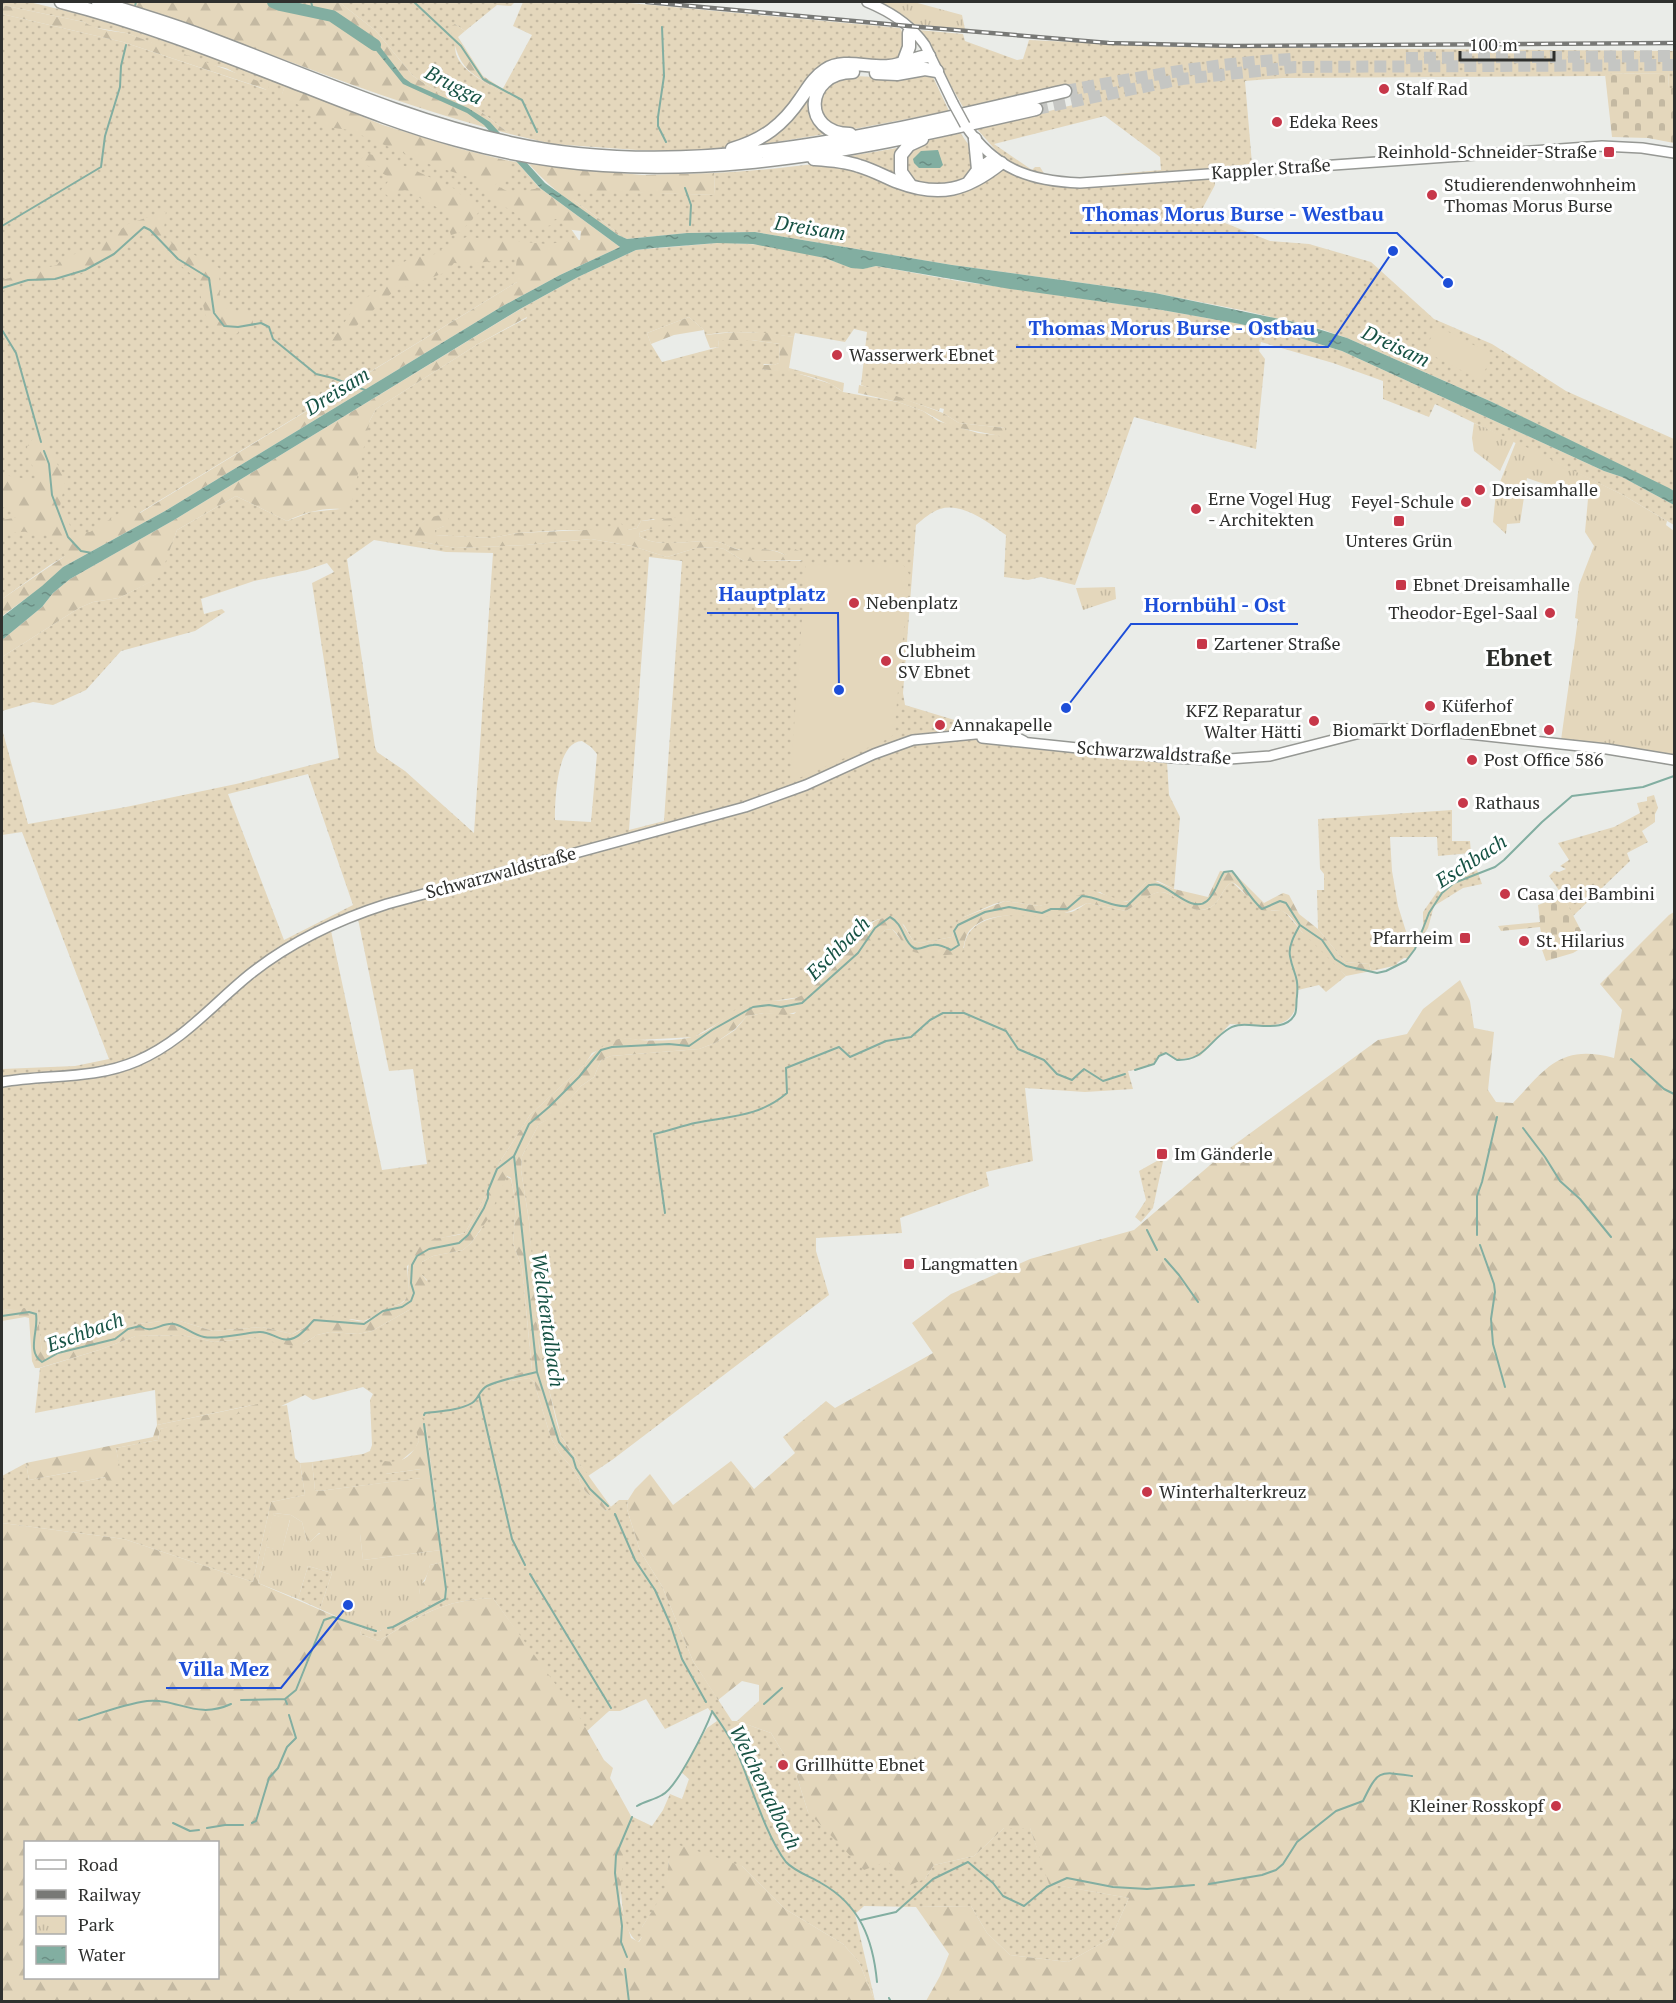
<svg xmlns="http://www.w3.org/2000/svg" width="1676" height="2003" font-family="'PT Serif',serif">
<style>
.grass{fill:url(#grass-dots);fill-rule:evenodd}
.forest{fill:url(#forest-firs);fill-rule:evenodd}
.cemetery{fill:url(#cemetery-stones)}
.park{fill:url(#park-tufts)}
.pitch{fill:#e4d7bc}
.water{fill:url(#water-ripples)}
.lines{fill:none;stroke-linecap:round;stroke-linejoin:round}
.stream{stroke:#82aea1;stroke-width:2}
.river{stroke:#82aea1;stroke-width:12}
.highway-tunnel{stroke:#c5c6c3;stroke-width:12;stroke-dasharray:12 6;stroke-linecap:butt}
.secondary-casing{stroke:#969894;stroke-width:12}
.highway-casing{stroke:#969894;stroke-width:15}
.secondary{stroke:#fff;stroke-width:9}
.highway{stroke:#fff;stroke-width:12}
.rail-casing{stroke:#787976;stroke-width:4.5}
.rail{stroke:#fff;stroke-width:2;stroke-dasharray:7;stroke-linecap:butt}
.secondary-bridge-casing{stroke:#969894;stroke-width:12;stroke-linecap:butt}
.secondary-bridge{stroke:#fff;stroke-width:9}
.poi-dot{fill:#c73749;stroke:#fff;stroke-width:2}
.labels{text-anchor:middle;stroke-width:6;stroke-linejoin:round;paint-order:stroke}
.poi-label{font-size:18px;fill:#2f302e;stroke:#fff;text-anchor:start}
.street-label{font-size:18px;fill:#2f302e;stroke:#fff}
.water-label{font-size:20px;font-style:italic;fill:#165244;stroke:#fff}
.district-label{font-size:24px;font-weight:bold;fill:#2a2c28;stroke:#fff}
.leader{fill:none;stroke:#1d4ed8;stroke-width:2}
.callout-dot{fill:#1d4ed8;stroke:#fff;stroke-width:2}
.callout-label{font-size:20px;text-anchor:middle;font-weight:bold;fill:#1d4ed8;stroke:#fff;stroke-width:6;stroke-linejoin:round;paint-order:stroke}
</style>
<defs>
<pattern id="grass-dots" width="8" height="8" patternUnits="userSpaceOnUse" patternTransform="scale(1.5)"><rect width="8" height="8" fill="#e4d7bc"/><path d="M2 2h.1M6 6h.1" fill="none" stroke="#c4b9a2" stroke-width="1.8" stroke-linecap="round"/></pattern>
<pattern id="forest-firs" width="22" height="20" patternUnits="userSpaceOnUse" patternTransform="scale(1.5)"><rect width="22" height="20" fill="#e4d7bc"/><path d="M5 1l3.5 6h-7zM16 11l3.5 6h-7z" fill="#c4b9a2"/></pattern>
<pattern id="cemetery-stones" width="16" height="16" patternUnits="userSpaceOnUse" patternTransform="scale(1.5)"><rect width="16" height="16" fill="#e4d7bc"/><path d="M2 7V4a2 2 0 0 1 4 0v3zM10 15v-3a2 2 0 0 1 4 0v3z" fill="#c4b9a2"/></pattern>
<pattern id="park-tufts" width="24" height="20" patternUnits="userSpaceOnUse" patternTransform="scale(1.5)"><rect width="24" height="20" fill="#e4d7bc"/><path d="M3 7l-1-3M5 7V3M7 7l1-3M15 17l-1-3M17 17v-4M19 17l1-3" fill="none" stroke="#c4b9a2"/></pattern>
<pattern id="water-ripples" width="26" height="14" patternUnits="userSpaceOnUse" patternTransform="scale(1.5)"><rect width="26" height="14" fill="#82aea1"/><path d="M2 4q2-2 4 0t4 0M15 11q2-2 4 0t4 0" fill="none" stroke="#6b8e84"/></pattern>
</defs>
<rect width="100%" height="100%" fill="#eaece8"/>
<!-- grass -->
<path class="grass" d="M 2,2 L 29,2 L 96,18 L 223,61 L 285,85 L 282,95 L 501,163 L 505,160 L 517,162 L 556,207 L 582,245 L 517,282 L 139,513 L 50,565 L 2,599 L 2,14 L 123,42 L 267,90 L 226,68 L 207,64 L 126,33 L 92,27 L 84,22 L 2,5 Z
M 339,2 L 515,2 L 511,6 L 497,5 L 465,31 L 455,24 C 455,33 454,45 456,54 C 462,72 486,82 501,92 L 532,35 L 513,26 L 523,2 L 619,2 L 900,28 L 905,37 L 899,60 L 842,62 L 777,124 L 730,147 L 689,151 L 637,150 L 552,144 L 510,134 L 471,104 L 433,89 L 413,76 L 376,31 Z
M 918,30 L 963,34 L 965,41 L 1017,60 L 1023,59 L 1029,40 L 1180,47 L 1674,51 L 1674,88 L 1668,88 L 1669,73 L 1606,74 L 1605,76 L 1283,78 L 1245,81 L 1252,164 L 1214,167 L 1215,185 L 1200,213 L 1270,241 L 1309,244 L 1371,262 L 1434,319 L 1492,344 L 1566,391 L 1674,439 L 1674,491 L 1492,402 L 1347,338 L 1321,329 L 1241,310 L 1155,293 L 952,265 L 755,232 L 687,233 L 627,239 L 618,235 L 618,233 L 575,201 L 575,190 L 715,195 L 714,173 C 739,172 763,170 788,167 C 801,166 816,163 829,164 C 877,168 920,212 970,190 C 983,184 996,172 1007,163 L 977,129 C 1012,122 1046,111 1081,103 L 1078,94 L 963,107 L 936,59 ZM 1105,116 L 1160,157 L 1161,170 L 1117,174 L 1117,176 C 1092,179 1069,178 1045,175 L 1040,167 L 1035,167 L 1032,170 L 994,144 Z
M 920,59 L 921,61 C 914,65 907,68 899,70 C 872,74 831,55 815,88 C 805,107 815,118 825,134 L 759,145 C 766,136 779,130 788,121 C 805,103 813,70 842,67 C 875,62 886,76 920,59 Z
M 917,72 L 932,75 L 949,111 L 849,130 L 842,130 L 824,119 L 818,103 L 830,81 L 855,76 L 894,78 Z
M 960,132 C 973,153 980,153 968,177 L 944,187 L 911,181 L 903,168 L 903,159 L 919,142 Z
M 903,147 L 898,179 L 844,157 Z
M 717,243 C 739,243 760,244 782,248 C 796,251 812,254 827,259 C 846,265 855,271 876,266 L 958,281 L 1162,310 L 1240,324 L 1293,336 L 1342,351 L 1604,471 L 1622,477 L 1674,505 L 1674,525 L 1623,495 L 1435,404 L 1429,417 L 1383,399 L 1383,381 L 1333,363 L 1261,342 L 1259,351 L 1265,359 L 1256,449 L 1134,417 L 1075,585 L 1041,577 L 1028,580 L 1004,577 L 1006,535 C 989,523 963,502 940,509 C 931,512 923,519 916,525 L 903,693 L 905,705 L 961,722 L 989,727 L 987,743 L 1167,762 L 1169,795 L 1180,817 L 1174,889 L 1158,881 L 1146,882 L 1129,901 C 1120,903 1108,897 1100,892 L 1039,906 L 1005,901 L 994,904 L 964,917 L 955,928 L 952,937 L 921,943 L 913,941 L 904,925 L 894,918 L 879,919 L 871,922 L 846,954 L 810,990 L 800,997 L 744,1005 L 715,1025 L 694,1037 L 638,1040 L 626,1038 L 592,1053 L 585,1064 L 530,1115 L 501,1160 L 482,1203 L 465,1233 L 441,1238 L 407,1266 L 409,1291 L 407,1298 L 400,1304 L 381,1310 L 375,1316 L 364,1321 L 350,1319 L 311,1324 L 292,1334 L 262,1327 L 213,1331 L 180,1321 L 161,1321 L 138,1324 L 42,1353 L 37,1308 L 2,1310 L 2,1069 L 75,1066 L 109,1059 L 22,832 L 2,835 L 2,729 L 28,824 L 126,807 L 236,784 L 339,758 L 312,583 L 334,572 L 327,563 L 307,570 L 254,581 L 201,599 L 204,614 L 222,609 L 225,612 L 195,631 L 121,651 L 86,690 L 53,705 L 33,702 L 2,711 L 2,657 L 79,608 L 93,602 L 119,598 L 159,577 L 177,530 L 236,496 L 287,521 L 311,512 L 340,509 L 370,420 L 376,409 L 478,344 L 527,318 L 522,308 L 578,277 L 636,250 ZM 689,317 L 704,330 L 705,335 C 734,329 765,333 794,337 L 795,333 L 845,342 L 854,329 L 867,332 L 861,385 L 939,411 L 940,408 L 944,409 L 943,413 L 959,423 L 1005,428 L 1005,436 L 978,433 L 938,421 L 923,411 L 898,402 L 843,392 L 831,384 L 790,371 L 760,369 L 764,364 L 774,365 L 779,363 L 780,344 L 751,340 L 718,340 L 719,347 L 662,362 L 651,344 L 647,333 ZM 440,515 L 444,526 L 434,530 L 435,535 L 491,538 L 518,533 L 564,530 L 628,530 L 637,528 L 641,521 L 654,519 L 660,526 L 640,532 L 639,536 C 660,549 689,540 713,541 C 724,542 733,550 744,550 C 759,551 771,547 785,555 L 789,554 L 802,561 L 744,561 L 724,549 L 715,547 L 696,548 L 667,557 L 632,546 L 591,539 L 526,545 L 455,548 L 417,541 L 423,522 ZM 374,540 L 446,552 L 493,553 L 474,833 L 405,771 L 377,752 L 375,747 L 347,559 ZM 649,557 L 682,561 L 664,821 L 629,830 ZM 582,741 L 591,747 L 597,754 L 591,822 L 555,820 C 555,801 556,742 582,741 ZM 308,774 L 353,905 L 284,940 L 228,794 ZM 358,919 L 389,1071 L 413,1069 L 427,1164 L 382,1170 L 331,931 Z
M 1654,795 L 1658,808 L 1655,814 L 1655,822 L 1642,831 L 1648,842 L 1627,853 L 1630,861 L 1573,916 L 1563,896 L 1549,876 L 1554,871 L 1559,872 L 1566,869 L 1560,866 L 1569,860 L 1558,843 L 1614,827 L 1640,813 L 1637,803 L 1647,801 L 1647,797 Z
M 1452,810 L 1452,841 L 1470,841 L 1471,853 L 1438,856 L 1437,837 L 1390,837 L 1392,871 L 1398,906 L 1409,941 L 1414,942 L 1423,927 L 1423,912 L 1439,889 L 1477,870 L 1482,884 L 1463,888 L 1434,906 L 1428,928 L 1408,958 L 1404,958 L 1397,963 L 1398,965 L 1371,971 L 1369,964 L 1345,962 L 1318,929 L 1317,890 L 1324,890 L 1324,874 L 1320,869 L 1318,819 Z
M 1232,882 L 1247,896 L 1270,911 L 1281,910 L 1287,914 L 1302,932 L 1317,944 L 1346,976 L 1326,992 L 1319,985 L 1298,990 C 1297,996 1297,1003 1295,1009 C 1287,1033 1251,1025 1230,1024 L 1200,1056 L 1175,1060 L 1166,1053 C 1157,1057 1160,1058 1154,1063 C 1148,1068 1135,1070 1128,1071 L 1133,1089 L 1085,1092 L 1025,1088 L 1033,1161 L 986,1172 L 989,1186 L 900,1218 L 902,1233 L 816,1238 L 816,1251 L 829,1295 L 612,1460 L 588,1476 L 561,1436 L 542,1362 L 536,1325 L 529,1221 L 521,1170 L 522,1156 L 539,1124 L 557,1114 L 581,1086 L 594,1077 L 601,1060 L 611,1056 L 699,1049 L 715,1043 L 735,1030 L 747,1016 L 764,1013 L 794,1014 L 885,930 L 892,929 L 902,941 L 964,948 C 968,904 1040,917 1071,912 C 1076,911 1082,906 1087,903 L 1126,911 C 1135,906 1148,894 1159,892 C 1176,890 1190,919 1211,907 C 1221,901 1222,888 1232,882 Z
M 1164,1157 L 1153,1208 L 1141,1222 L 1135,1217 L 1146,1200 L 1139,1171 Z
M 506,1176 L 511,1179 L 516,1204 L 513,1243 L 522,1268 L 532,1370 L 508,1377 L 511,1381 L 529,1378 L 534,1382 L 551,1438 L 561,1455 L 573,1469 L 585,1491 L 606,1511 L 619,1500 L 628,1500 L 627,1509 L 640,1551 L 662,1586 L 693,1661 L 732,1721 L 737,1721 L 771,1733 L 796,1774 L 808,1812 L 888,1861 L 925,1879 L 934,1865 L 974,1856 L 1004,1828 L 1030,1828 L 1050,1884 L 1129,1898 L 1111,1938 L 1068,1962 L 1010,1955 L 987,1933 L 971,1906 L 916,1907 L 864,1906 L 855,1914 L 875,2001 L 859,1962 L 843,1944 L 785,1909 L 742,1866 L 669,1859 L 667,1889 L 642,1927 L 642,1937 L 638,1942 C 616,1928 620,1863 624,1838 C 625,1831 629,1823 631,1816 L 652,1826 L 663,1810 L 670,1794 L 682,1799 L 689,1779 L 681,1772 L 707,1728 L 717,1721 L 708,1708 L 665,1729 L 646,1699 L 620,1711 L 609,1711 L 587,1731 L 493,1598 C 442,1600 420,1615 379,1641 L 360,1634 L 362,1628 L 374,1633 L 382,1630 L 447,1595 L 426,1425 L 418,1435 L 419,1441 L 415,1449 L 385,1474 L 421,1469 L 422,1478 L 319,1491 L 315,1490 L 312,1462 L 363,1454 L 370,1451 L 372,1445 L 370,1400 L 373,1394 L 363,1387 L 313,1400 L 305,1395 L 281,1406 L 287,1405 L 295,1458 L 300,1463 L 305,1495 L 271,1502 L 253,1582 L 124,1539 L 2,1523 L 2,1476 L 26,1463 L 29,1480 L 78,1471 L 80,1482 L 106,1477 L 122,1483 L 116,1448 L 158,1440 L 160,1429 L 257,1404 L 157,1425 L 155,1390 L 35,1413 L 40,1368 L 99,1350 L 136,1336 L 182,1335 L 214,1342 L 254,1338 L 303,1344 L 317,1335 L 330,1332 L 358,1334 L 372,1331 L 409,1310 L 427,1280 L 422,1275 L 422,1262 L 433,1256 L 463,1250 L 471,1243 L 480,1231 Z
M 308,1566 L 332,1573 L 320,1609 L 298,1599 Z"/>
<!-- forest -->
<path class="forest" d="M 120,2 L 339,2 L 376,31 L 413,76 L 433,89 L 471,104 L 510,134 C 424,112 341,81 258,50 C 213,33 167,15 120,2 Z
M 2,5 L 84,22 C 97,30 111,31 126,33 L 269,85 L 268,90 L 123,42 L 2,14 Z
M 455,24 L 465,31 L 458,37 L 483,76 L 503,89 L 501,92 C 465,69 460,70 450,27 Z
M 285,85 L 383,125 L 457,148 L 505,160 L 512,173 L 495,185 L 511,193 L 540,188 L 620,247 L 560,275 L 501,307 L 165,511 L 63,567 L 43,586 L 2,616 L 2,599 L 65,556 C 63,552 62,547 59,543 C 46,529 18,531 2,534 L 2,520 L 19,517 L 16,511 L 2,507 L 2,478 L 4,475 L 20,478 L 39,479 L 31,463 L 27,447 L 32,440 L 44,429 L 51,454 L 66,478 L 60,506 L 74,533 L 90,532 L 132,505 L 140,513 L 517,282 L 515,274 L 517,258 C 496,260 475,265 454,263 L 447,272 L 394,291 L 338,343 L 329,345 L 357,304 L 391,281 L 391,270 L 412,257 L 433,255 L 455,241 L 467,237 L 547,244 L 580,240 L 581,231 L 565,229 L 560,219 L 555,219 L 551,225 L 533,231 L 514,212 L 492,200 L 475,179 L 434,166 L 349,130 L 327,127 L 308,109 L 281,97 Z
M 367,153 L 410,168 L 455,189 L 479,212 L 464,228 L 464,231 L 451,235 L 448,227 L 455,217 L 405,190 L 389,197 L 381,190 L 391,178 L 359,161 Z
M 529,164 L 642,175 L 714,173 L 715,195 L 575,191 L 575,201 L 618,233 L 618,235 C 586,213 554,193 529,164 Z
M 166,211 L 163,238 L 219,268 L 220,300 L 230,312 L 251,311 L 254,329 L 232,335 L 212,326 L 206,316 L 200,294 L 203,284 L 143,234 L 108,261 L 79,274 L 51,281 L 24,283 L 2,291 L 2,280 L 57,265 L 64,256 L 92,251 L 128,224 Z
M 522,308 L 527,317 L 478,344 L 376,409 L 370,420 L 352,500 L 340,509 C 322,508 303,513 287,521 L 236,496 L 177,530 L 160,577 L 119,598 L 93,602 L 79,608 L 2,657 L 2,640 L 42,607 L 53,593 L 70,579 L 174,520 Z
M 689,317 L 704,330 L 674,335 L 651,344 L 647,333 Z
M 735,332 L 767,333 L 794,337 L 789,368 L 844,383 L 843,392 C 823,375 785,371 759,369 L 759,365 L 774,365 L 779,363 L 780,344 L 751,340 L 718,340 L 719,347 L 710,348 L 705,335 Z
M 859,385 L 877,389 L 943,413 L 959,423 L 1005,428 L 1005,437 L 950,426 L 923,411 L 898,402 L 858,393 Z
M 447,514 L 449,520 L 444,526 L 435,530 L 435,535 L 491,538 L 518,533 L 607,529 L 618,521 L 628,530 L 637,528 L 641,521 L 692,516 L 697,520 L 646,530 L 640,532 L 639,536 C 659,549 690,540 713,541 C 723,541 734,551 744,550 C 758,549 772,548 785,555 L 795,549 L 801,552 L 806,560 L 744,561 L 724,549 L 714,547 L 696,548 L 667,557 L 632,546 L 591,539 L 526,545 L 455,548 L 417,541 L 414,536 C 419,520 431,516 447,514 Z
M 1220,871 L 1234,873 L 1264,903 L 1283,893 L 1289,895 L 1299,914 L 1318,929 L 1345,962 L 1369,964 L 1371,971 L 1346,976 C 1332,961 1318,947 1303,933 C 1297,926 1292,916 1284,912 C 1276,907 1266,915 1258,908 C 1248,901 1243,887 1232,882 C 1222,888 1221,901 1211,907 C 1188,919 1177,890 1159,892 C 1149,894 1135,906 1126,911 L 1087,903 C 1075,909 1066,914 1052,916 C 1027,918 990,908 970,930 C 964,937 965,945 962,952 C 953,957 919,956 910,950 C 903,946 899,934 892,929 L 885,930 L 849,968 L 804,1010 L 785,1015 L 764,1013 L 747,1016 L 735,1029 L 715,1043 L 699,1049 L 611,1056 L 601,1060 L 594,1077 L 581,1086 L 557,1115 L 539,1124 L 522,1156 L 521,1170 L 529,1221 L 539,1346 L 557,1424 L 561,1436 L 570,1450 L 611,1507 L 606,1511 L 585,1491 L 573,1469 L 561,1455 L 551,1438 L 534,1382 L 529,1378 L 511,1381 L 508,1377 L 532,1369 L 522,1268 L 513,1243 L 516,1204 L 511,1178 L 507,1176 L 488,1219 L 471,1243 L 463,1250 L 433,1256 L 422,1262 L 422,1275 L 431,1286 L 409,1310 L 372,1331 L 358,1334 L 330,1332 L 317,1335 L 303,1344 L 293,1346 L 254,1338 L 214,1342 L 182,1335 L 136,1336 L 99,1350 L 39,1368 L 35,1368 L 32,1361 L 29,1318 L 25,1317 L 2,1321 L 2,1310 L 37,1307 L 42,1352 L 138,1324 L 161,1321 L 180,1321 L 213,1331 L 262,1327 L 292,1334 C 306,1329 318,1316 334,1316 C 344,1316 356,1323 366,1321 C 373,1318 378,1311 385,1308 C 390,1306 398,1306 402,1303 C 418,1292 396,1263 421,1245 C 433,1236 451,1238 465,1233 L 482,1203 L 501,1160 L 530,1115 L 585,1064 C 593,1051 611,1038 627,1038 C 631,1038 636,1040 640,1040 C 658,1041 679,1041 695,1036 C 715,1030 727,1012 746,1004 C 762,998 779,1003 796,998 C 808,995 838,964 847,953 C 862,935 871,910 900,920 L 913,941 L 921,943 L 952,937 L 958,921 L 964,917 L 1005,901 L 1039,906 L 1094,891 L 1126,902 L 1129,901 L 1146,882 L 1153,880 L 1174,889 L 1208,897 Z
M 1674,912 L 1674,2001 L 926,2001 L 940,1976 L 949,1954 L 916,1907 L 971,1906 L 987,1933 L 1010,1955 L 1068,1962 L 1111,1938 L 1129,1898 L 1049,1884 L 1030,1828 L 1004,1828 L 974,1856 L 934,1865 L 925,1879 L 907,1886 L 888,1861 L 864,1870 L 808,1812 L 796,1774 L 771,1733 L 737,1721 L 759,1701 L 759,1685 L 742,1681 L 718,1700 L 693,1661 L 662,1586 L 640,1551 L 627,1509 L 628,1500 L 635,1489 L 650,1474 L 673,1505 L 731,1461 L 754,1489 L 795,1453 L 783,1437 L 826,1401 L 835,1408 L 933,1353 L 912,1323 L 951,1294 L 1030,1259 L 1134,1230 L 1230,1148 L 1378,1040 L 1407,1034 L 1423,1009 L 1460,980 L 1470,1001 L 1474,1028 L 1494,1032 L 1488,1090 L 1496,1102 L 1513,1103 C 1547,1067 1561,1044 1614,1058 L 1622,1010 L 1600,984 L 1669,915 Z
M 258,1404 L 259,1410 L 160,1429 L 158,1440 L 116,1448 L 123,1483 L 109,1485 L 105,1477 L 80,1482 L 77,1471 L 29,1480 L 26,1463 L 153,1437 L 157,1425 Z
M 417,1414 L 422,1418 L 426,1425 L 441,1550 L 363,1560 L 360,1534 L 319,1533 L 310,1542 L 307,1542 L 302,1522 L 291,1515 L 274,1513 L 258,1583 L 362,1628 L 360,1634 L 379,1641 C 421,1615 442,1600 493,1598 L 580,1718 L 604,1760 L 613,1768 L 610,1778 L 631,1816 L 624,1839 L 620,1902 L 631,1938 L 639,1942 L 642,1937 L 642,1927 L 666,1889 L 669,1859 L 676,1844 L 742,1866 L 785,1909 L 843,1944 L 859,1962 L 875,2001 L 2,2002 L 2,1523 L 124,1539 L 253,1582 L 271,1502 L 305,1495 L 300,1463 L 312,1462 L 315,1490 L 319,1491 L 421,1478 L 421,1469 L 385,1474 L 381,1470 L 381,1464 L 385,1461 C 402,1464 411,1457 419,1441 L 414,1423 ZM 26,1842 L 218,1842 L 218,1978 L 26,1978 Z
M 443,1562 L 447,1596 L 427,1606 L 419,1597 L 420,1585 L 425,1581 L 430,1565 Z"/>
<!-- cemetery -->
<path class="cemetery" d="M 1669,73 L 1668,88 L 1674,88 L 1674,143 L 1648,138 L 1612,137 L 1605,74 Z
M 1563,896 L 1588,944 L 1573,953 L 1546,961 L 1540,944 L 1543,943 L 1540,927 L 1501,931 L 1498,926 L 1540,922 L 1538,905 Z"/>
<!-- park -->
<path class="park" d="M 875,2 L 914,2 L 962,15 L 965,29 L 912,24 Z
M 1474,423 L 1514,441 L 1500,471 L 1474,451 L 1472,438 Z
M 1516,442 L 1623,495 L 1667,521 L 1666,525 L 1674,531 L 1674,755 L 1561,740 L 1578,619 L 1575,618 L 1579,585 L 1594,546 L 1585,532 L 1588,499 L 1527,478 L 1520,523 L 1507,524 L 1506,534 L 1493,522 L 1496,492 Z
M 1115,587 L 1116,599 L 1083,610 L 1076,588 Z
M 274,1513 L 291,1515 L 302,1522 L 307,1542 L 310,1542 C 324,1527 344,1519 360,1534 L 363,1560 L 441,1550 L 443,1562 L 430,1565 C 427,1585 410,1587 427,1606 L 396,1625 L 374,1633 L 320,1609 L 332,1573 L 308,1566 L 298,1599 L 258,1583 L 266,1547 L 282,1550 L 290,1520 L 273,1515 Z"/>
<!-- pitch -->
<path class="pitch" d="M 1437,326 L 1493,355 L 1480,380 L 1424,351 Z
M 899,563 L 904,566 L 909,574 L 894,734 L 890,738 L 790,782 L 806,565 Z
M 273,1515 L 290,1519 L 282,1551 L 266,1547 Z"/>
<!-- water -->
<path class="water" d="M 365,35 L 378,44 L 404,78 L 411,83 L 468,108 L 490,122 L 545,183 L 618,235 L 627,239 L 687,233 L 755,232 L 952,265 L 1155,293 L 1299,323 L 1347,338 L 1492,402 L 1669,488 L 1674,491 L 1674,505 L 1622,477 L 1604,471 L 1342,351 L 1293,336 L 1240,324 L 1162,310 L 1010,289 L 876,266 L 863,269 L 851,268 L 825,258 L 753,244 L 717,243 L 654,248 L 636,250 L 578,277 L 520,309 L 174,520 L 70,579 L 53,593 L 42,607 L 2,640 L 2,617 L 42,586 L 63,567 L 165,511 L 501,307 L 560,275 L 620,247 L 540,188 L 484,125 L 467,113 L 403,84 L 373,47 L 361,36 Z
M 938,150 L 943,165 L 940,168 L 919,168 L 914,163 L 913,159 L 921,151 Z"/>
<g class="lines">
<!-- stream -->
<path class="stream" d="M 311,2 L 314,12
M 414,2 L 461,46 L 483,79 L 522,100 L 537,132
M 135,6 L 136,2
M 662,27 L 664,76 L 658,117 L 658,126 L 666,142
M 685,188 L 691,205 L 690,225
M 2,226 L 101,167 L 105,136 L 120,87 L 121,66 L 126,45
M 2,288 L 28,280 L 55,279 L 85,270 L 114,254 L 144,227 L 150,230 L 178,259 L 209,278 L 214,313 L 224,326 L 238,327 L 261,323 L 269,327 L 273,339 L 316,374 L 333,378 L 365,390
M 2,330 L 16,353 L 41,442
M 44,451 L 49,464 L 52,495 L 68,537 L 81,551 L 92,553
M 1631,1059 L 1664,1089 L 1674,1094
M 1135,1070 L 1154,1064 L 1159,1056 L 1166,1053 L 1177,1060 C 1205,1061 1209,1040 1230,1028 C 1245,1018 1284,1037 1295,1014 C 1297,1010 1296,1001 1297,996 C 1299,975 1293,974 1290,956 C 1288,946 1295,934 1300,925
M 1523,1128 L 1545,1157 L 1560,1181 L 1580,1199 L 1611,1237
M 514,1156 L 537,1372 L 559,1442 L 573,1458 L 576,1468 L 590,1489 L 608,1506
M 665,1213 L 654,1134 C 668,1131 682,1126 695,1123 C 730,1116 759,1117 787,1093 L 786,1068 L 839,1047 L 850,1057 L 886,1041 L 911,1037 L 930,1020 L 943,1013 L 964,1013 L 1006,1031 L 1018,1049 L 1044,1060 L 1057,1074 L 1072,1080 L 1084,1069 L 1103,1081 L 1125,1074
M 1147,1230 L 1157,1250
M 1477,1235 L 1477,1196 L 1482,1182 L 1497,1117
M 1480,1245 L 1494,1284 L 1495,1292 L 1491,1319 L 1493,1344 L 1505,1387
M 1165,1259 L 1179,1275 L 1198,1302
M 2,1316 L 29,1312 L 36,1314 C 39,1331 26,1351 42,1362 L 58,1353 L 115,1339 L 128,1329 L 140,1326 C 152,1335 161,1322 174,1324 C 184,1326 193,1335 204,1337 C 218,1340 244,1333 259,1332 C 272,1331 281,1344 294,1338 C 302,1335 308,1326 314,1320 L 364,1324 L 383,1311 L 402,1307 L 411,1301 L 414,1293 L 411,1283 L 412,1265 L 417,1256 L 429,1249 L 459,1243 L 468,1235 L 484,1208 L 488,1198 L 488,1191 L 497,1169 L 514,1156 L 529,1124 L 549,1107 L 579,1077 L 601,1050 L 612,1047 L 669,1044 L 689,1046 L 712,1030 L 753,1007 L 769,1005 L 781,1007 L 802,1003 L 858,953 L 875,928 L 890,917 C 904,924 903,942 914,948 C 920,951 926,945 933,945 C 939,944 945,947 951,950 L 959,945 L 954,931 L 958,925 L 985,912 L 1009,907 L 1042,913 L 1051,909 L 1067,909 L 1082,896 C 1099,897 1113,908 1127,906 L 1149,885 C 1152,885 1155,884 1159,885 C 1172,889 1193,913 1207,901 C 1215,894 1218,881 1224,872 L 1232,871 C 1243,884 1250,899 1262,909 L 1280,901 L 1286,903 L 1300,925 L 1322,940 L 1335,959 L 1346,966 L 1377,973 L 1386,971 L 1406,961 L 1415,949 L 1429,913 L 1442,893 L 1454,883 L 1495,867 L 1504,860 L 1542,822 L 1572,796 L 1643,787 L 1674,776
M 479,1395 L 512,1539 L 525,1565
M 424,1415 L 425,1413 C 440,1411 458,1411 472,1403 C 479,1399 479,1390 487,1386 C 502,1379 521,1376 537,1372
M 615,1514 L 635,1560 L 655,1590 L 671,1626 L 682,1659 L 706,1702
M 530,1574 L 611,1708
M 388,1628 L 393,1627 L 445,1599 L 446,1589 L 424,1424
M 241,1700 L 285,1699
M 287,1704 L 285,1699 L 296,1690 L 324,1620 L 333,1617 L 376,1631
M 764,1704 L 782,1688
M 712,1711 C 721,1724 732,1739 738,1754 C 751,1785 766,1836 786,1862 C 794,1871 811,1877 821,1883 C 860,1905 873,1939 877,1982
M 79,1720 C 101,1713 125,1704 147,1701 C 178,1698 196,1720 231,1704
M 637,1806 C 645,1801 654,1800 662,1795 C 677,1788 706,1728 712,1712
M 173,1823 L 190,1831 L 199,1830
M 252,1823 L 256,1821 L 269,1778 L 278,1768 L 287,1747 L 296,1738 L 289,1715
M 207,1828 L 225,1825 L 243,1825
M 1209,1884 L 1262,1875 L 1276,1870 L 1283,1864 L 1297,1842 L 1336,1811 L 1363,1801 C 1378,1770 1379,1771 1412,1776
M 861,1920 L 896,1912 L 933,1879 L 968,1862 L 993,1883 L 1003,1896 L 1024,1906 L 1047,1887 L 1067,1878 L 1113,1887 L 1147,1889 L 1194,1885
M 627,1957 L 621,1942 L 622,1926 L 615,1873 L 616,1855 L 632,1817
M 625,1969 L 629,2002
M 889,1998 L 891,2002"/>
<!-- river -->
<path class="river" d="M 273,2 L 280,5 L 332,16 L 375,45"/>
<!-- highway-tunnel -->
<path class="highway-tunnel" d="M 1406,58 L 1674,56
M 1065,91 C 1140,77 1215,63 1292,59
M 1036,109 L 1182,79 L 1295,67 L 1674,65"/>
<!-- secondary casing -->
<g class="secondary-casing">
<path id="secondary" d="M 867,2 C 889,11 911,25 925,45 L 953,103
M 965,125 C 995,169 1029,181 1080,183 L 1602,146 L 1642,148 L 1674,153
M 982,738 L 1173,758 L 1216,760 L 1270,756 L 1376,729 L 1423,729 L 1607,749 L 1674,760
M 2,1082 C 47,1074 93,1080 137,1061 C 183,1041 211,1006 249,975 C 290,942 337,920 387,904 L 745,807 L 806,785 L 874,754 L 913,740 L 986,733 L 1014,736 L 1024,741"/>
</g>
<!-- highway casing -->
<g class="highway-casing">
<path id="highway" d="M 61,2 C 144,23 224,55 304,86 C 355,106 405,126 457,140 C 657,196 839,154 1036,109
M 98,2 C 135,13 172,24 208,38 C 307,75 405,120 510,143 C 696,184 884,132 1065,91
M 903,63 L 909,47 L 909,33
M 876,73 L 897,74 L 925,69 L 937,71
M 850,134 C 801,134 804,72 853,72
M 975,139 L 978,170
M 732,149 C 763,140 783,125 801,98 C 808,88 814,77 825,70 C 843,58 868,68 889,66 C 903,65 915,57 929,56
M 814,159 C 829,160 845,161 859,166 C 873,170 885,177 898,182 C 940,198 967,190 1001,163
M 969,182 L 978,170 L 994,159
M 911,186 L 901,172 L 901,155 L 909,145 L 922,139"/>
</g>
<!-- secondary -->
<use href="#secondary" class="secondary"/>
<!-- highway -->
<use href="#highway" class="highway"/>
<!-- rail casing -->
<g class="rail-casing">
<path id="rail" d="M 647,2 L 908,26 L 1109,43 L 1234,46 L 1674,43"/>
</g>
<!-- rail -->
<use href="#rail" class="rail"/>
<!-- secondary-bridge casing -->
<g class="secondary-bridge-casing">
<path id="secondary-bridge" d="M 953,103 L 965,125"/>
</g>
<!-- secondary-bridge -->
<use href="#secondary-bridge" class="secondary-bridge"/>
</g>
<!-- markers -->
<g class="poi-dot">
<circle cx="1384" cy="89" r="6"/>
<circle cx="1277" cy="122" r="6"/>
<rect x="1603" y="146" width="12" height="12" rx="3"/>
<circle cx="1432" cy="195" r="6"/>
<circle cx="837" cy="355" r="6"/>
<circle cx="1480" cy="490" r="6"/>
<circle cx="1466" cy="502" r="6"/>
<circle cx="1196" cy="509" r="6"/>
<rect x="1393" y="515" width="12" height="12" rx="3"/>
<rect x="1395" y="579" width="12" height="12" rx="3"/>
<circle cx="854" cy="603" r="6"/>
<circle cx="1550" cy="613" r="6"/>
<rect x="1196" y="638" width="12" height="12" rx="3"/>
<circle cx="886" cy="661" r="6"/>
<circle cx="1430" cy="706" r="6"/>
<circle cx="1314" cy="721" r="6"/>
<circle cx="940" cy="725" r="6"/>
<circle cx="1549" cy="730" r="6"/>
<circle cx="1472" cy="760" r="6"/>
<circle cx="1463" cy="803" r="6"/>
<circle cx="1505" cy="894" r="6"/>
<rect x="1459" y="932" width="12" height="12" rx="3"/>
<circle cx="1524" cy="941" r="6"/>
<rect x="1156" y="1148" width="12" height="12" rx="3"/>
<rect x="903" y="1258" width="12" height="12" rx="3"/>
<circle cx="1147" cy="1492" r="6"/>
<circle cx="783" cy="1765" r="6"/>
<circle cx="1556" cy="1806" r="6"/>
</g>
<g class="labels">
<!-- poi labels -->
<g class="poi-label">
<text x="1396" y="95">Stalf Rad</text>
<text x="1289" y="128">Edeka Rees</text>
<text x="1597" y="158" text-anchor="end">Reinhold-Schneider-Straße</text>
<text x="1444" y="191">Studierendenwohnheim<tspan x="1444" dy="21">Thomas Morus Burse</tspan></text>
<text x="849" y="361">Wasserwerk Ebnet</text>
<text x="1492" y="496">Dreisamhalle</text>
<text x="1208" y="505">Erne Vogel Hug<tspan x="1208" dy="21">- Architekten</tspan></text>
<text x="1454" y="508" text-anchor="end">Feyel-Schule</text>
<text x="1399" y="547" text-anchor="middle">Unteres Grün</text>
<text x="1413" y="591">Ebnet Dreisamhalle</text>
<text x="866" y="609">Nebenplatz</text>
<text x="1538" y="619" text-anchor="end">Theodor-Egel-Saal</text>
<text x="1214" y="650">Zartener Straße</text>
<text x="898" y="657">Clubheim<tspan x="898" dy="21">SV Ebnet</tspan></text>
<text x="1442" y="712">Küferhof</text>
<text x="1302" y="717" text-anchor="end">KFZ Reparatur<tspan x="1302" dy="21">Walter Hätti</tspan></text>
<text x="952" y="731">Annakapelle</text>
<text x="1537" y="736" text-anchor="end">Biomarkt DorfladenEbnet</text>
<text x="1484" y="766">Post Office 586</text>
<text x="1475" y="809">Rathaus</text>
<text x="1517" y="900">Casa dei Bambini</text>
<text x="1453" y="944" text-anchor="end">Pfarrheim</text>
<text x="1536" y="947">St. Hilarius</text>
<text x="1174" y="1160">Im Gänderle</text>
<text x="921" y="1270">Langmatten</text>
<text x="1159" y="1498">Winterhalterkreuz</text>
<text x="795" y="1771">Grillhütte Ebnet</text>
<text x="1544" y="1812" text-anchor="end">Kleiner Rosskopf</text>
</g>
<!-- street labels -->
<g class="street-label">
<text transform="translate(1271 169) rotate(-4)" y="6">Kappler Straße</text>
<text transform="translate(1154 753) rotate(4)" y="6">Schwarzwaldstraße</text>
<text transform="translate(501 873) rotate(-15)" y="6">Schwarzwaldstraße</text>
</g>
<!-- water labels -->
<g class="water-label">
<text transform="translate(454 85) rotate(27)" y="7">Brugga</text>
<text transform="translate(810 228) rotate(9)" y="7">Dreisam</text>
<text transform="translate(1396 346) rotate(25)" y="7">Dreisam</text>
<text transform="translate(337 391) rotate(-32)" y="7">Dreisam</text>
<text transform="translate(1471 861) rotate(-33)" y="7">Eschbach</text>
<text transform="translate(838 948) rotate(-45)" y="7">Eschbach</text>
<text transform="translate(548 1320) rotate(82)" y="7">Welchentalbach</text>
<text transform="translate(85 1332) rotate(-20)" y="7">Eschbach</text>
<text transform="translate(765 1787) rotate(64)" y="7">Welchentalbach</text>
</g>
<!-- district labels -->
<g class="district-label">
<text x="1519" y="666">Ebnet</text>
</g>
</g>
<!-- callouts -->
<path class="leader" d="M1448 283L1397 233H1070M1393 251L1328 347H1016M839 690L838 613H707M1066 708L1131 624H1298M348 1605L281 1688H166"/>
<g class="callout-dot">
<circle cx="1448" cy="283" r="6"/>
<circle cx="1393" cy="251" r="6"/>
<circle cx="839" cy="690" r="6"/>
<circle cx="1066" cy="708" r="6"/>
<circle cx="348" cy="1605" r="6"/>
</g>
<g class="callout-label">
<text x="1233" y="221">Thomas Morus Burse - Westbau</text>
<text x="1172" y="335">Thomas Morus Burse - Ostbau</text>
<text x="772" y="601">Hauptplatz</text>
<text x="1215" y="612">Hornbühl - Ost</text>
<text x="224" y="1676">Villa Mez</text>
</g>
<!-- border -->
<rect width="1676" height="2003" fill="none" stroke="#2f302e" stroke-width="6"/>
<!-- legend -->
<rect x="24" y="1841" width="195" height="138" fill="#ffffff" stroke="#acacab" stroke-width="1.5"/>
<rect x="36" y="1860" width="30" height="9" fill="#ffffff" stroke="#acacab" stroke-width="1.5"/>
<text x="78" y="1871" font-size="18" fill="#2f302e">Road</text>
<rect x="36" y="1890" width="30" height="9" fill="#787976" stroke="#acacab" stroke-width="1.5"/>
<text x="78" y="1901" font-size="18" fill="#2f302e">Railway</text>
<rect x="36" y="1916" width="30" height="18" fill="url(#park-tufts)" stroke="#acacab" stroke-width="1.5"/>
<text x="78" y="1931" font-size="18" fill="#2f302e">Park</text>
<rect x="36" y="1946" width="30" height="18" fill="url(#water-ripples)" stroke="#acacab" stroke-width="1.5"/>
<text x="78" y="1961" font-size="18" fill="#2f302e">Water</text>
<!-- scale -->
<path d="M1460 51v9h94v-9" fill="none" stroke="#2f302e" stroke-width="3"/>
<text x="1469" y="51" font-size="18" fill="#2f302e" stroke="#ffffff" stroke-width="4.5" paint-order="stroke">100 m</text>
</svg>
